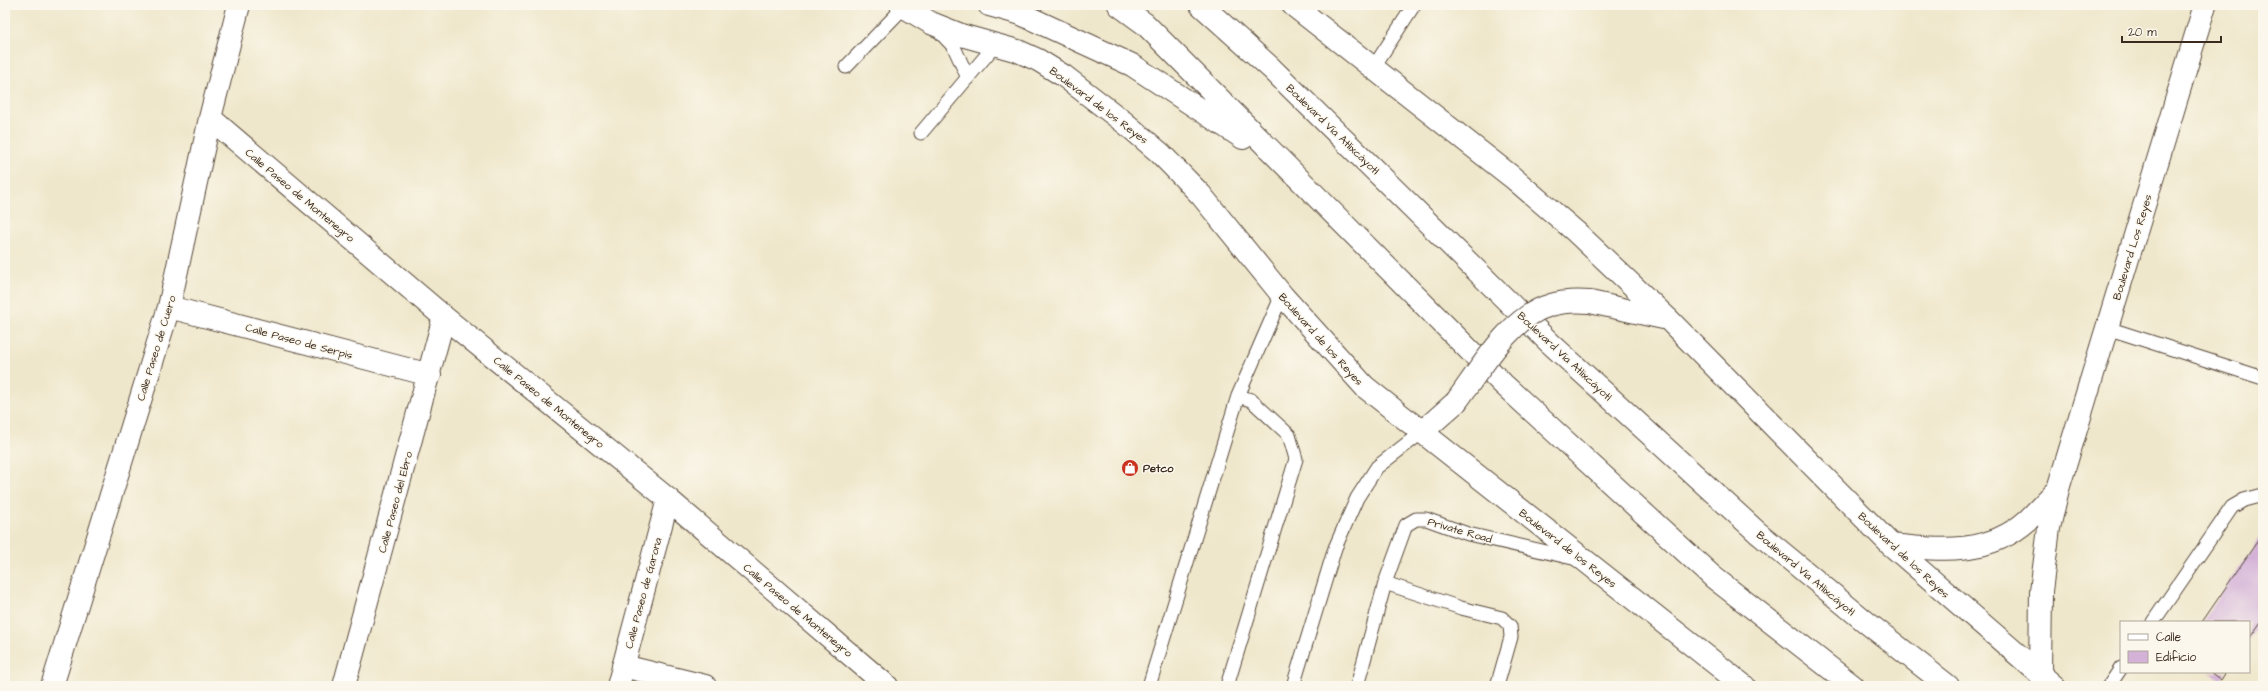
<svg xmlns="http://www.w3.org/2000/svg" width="2268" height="691" font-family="'Architects Daughter',sans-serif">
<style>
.building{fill:#d4b2d8}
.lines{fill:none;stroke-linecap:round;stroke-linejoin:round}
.lane-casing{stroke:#564638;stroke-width:15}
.street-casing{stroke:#564638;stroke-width:24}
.primary-casing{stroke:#564638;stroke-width:24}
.highway-casing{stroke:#564638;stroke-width:24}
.lane{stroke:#fff;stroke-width:13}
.street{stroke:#fff;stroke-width:22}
.primary{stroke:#fff;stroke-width:22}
.highway{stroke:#fff;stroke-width:22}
.primary-bridge-casing{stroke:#564638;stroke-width:24;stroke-linecap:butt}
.primary-bridge{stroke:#fff;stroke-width:22}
.labels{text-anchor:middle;stroke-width:3;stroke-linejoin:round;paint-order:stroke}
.street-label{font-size:11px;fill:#3b2a1e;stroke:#fbf7ec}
.poi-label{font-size:11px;font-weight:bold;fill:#3b2a1e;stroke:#fbf7ec;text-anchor:start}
</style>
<rect width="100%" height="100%" fill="#fbf7ec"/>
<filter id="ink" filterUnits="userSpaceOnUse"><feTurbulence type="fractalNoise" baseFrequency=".025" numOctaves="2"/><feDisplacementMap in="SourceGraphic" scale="8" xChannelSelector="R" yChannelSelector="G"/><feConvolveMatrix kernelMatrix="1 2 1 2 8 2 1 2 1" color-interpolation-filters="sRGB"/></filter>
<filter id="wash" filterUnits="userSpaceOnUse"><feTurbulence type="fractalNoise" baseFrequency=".012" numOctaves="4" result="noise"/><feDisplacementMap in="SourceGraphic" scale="16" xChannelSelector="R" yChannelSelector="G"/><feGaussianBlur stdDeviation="0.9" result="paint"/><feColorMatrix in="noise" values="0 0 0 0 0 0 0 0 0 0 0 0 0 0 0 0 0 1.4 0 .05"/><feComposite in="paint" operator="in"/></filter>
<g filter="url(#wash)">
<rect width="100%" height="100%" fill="#efe7cb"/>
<g id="blocks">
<!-- building -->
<path class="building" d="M 2261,536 L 2263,537 L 2263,619 L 2249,639 L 2249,622 L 2202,622 Z
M 2210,672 L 2226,672 L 2221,680 Z"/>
</g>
</g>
<g filter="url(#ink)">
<use href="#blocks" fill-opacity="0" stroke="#564638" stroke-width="1"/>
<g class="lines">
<!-- lane casing -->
<g class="lane-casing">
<path id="lane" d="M 938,30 L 954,47 L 968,78
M 846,67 L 904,7
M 1373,68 L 1414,5
M 921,133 L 996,44
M 2107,328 L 2263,378
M 1385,583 L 1461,608 L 1502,618 L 1510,626 L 1511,637 L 1497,686
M 2153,622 L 2232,507 L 2244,500 L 2263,495
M 1149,686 L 1238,396 L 1282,295
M 1227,686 L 1296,459 L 1289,435 L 1251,400 L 1238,396
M 1293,686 L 1335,548 L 1357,498 L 1377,467 L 1422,432
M 1357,686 L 1385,583 L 1406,525 L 1416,519 L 1426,519 L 1468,534 L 1577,559
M 2109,686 L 2121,668"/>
</g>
<!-- street casing -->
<g class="street-casing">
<path id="street" d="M 210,118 L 444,317 L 668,499 L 887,686
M 169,307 L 430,375
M 1891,545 C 1940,550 1988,556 2028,520 C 2038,510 2048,499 2058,489
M 623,666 L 705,686
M 2040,674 L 2041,591 L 2049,528 L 2058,489 L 2205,5
M 52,686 L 169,307 L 210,118 L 239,5
M 344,686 L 444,317
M 618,686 L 668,499"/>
</g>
<!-- primary casing -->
<g class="primary-casing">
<path id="primary" d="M 901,5 L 931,23 L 961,35 L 1018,51 L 1038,60 L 1064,76 L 1125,123 L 1160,153 L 1201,195 L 1282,295 L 1365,387 L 1744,686
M 1293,5 L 1512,177 L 1576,232 L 1668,319 L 1891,545 L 2054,686
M 1590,302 L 1668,319
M 1422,432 L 1456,402"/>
</g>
<!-- highway casing -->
<g class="highway-casing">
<path id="highway" d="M 989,5 L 1021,14 L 1132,65 L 1243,138
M 1119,5 L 1145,24 L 1503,384 L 1713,577 L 1853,686
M 1201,5 L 1271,68 L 1550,343 L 1757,532 L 1866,622 L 1948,686"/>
</g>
<!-- lane -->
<use href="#lane" class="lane"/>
<!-- street -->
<use href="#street" class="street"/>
<!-- primary -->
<use href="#primary" class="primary"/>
<!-- highway -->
<use href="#highway" class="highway"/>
<!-- primary-bridge casing -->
<g class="primary-bridge-casing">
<path id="primary-bridge" d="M 1456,402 C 1480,370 1510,316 1551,305 C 1564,301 1577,301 1590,302"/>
</g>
<!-- primary-bridge -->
<use href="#primary-bridge" class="primary-bridge"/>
</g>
</g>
<!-- icons -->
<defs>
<g id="shop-disc" transform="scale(0.9)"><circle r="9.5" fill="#c8321e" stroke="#fbf7ec"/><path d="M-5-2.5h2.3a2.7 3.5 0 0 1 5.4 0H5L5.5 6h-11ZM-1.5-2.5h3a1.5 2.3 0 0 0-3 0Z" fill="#fff"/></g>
</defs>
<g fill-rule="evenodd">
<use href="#shop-disc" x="1130" y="468"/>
</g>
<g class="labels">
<!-- street labels -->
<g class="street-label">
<text transform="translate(1099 105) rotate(37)" y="4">Boulevard de los Reyes</text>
<text transform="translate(1333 129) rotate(44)" y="4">Boulevard Vía Atlixcáyotl</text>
<text transform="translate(300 195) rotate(40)" y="4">Calle Paseo de Montenegro</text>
<text transform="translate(2132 247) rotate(-73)" y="4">Boulevard Los Reyes</text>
<text transform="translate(1321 339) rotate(48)" y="4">Boulevard de los Reyes</text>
<text transform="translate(299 341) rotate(15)" y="4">Calle Paseo de Serpis</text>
<text transform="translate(156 348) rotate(-73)" y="4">Calle Paseo de Cuero</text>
<text transform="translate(1565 356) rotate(43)" y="4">Boulevard Vía Atlixcáyotl</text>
<text transform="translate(549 402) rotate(39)" y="4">Calle Paseo de Montenegro</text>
<text transform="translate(395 502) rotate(-75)" y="4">Calle Paseo del Ebro</text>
<text transform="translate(1460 530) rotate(16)" y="4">Private Road</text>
<text transform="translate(1568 548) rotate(38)" y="4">Boulevard de los Reyes</text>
<text transform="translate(1904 555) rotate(43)" y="4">Boulevard de los Reyes</text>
<text transform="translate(1806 573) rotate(40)" y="4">Boulevard Vía Atlixcáyotl</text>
<text transform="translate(643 593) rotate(-75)" y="4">Calle Paseo de Garona</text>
<text transform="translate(798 610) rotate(40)" y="4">Calle Paseo de Montenegro</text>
</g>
<!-- poi labels -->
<g class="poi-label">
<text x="1143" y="472">Petco</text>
</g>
</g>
<!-- margin -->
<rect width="2268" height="691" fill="none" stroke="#fbf7ec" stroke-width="20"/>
<!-- legend -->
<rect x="2120" y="621" width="130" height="52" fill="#fbf7ec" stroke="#aea59a"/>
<rect x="2128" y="634" width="20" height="6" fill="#ffffff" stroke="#aea59a"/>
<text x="2156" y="641" font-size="12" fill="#3b2a1e">Calle</text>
<rect x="2128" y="651" width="20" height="12" fill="#d4b2d8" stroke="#aea59a"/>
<text x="2156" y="661" font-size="12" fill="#3b2a1e">Edificio</text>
<!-- scale -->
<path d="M2122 36v6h99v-6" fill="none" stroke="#3b2a1e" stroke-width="2"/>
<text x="2128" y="36" font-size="12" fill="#3b2a1e" stroke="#fbf7ec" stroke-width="3" paint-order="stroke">20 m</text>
</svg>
